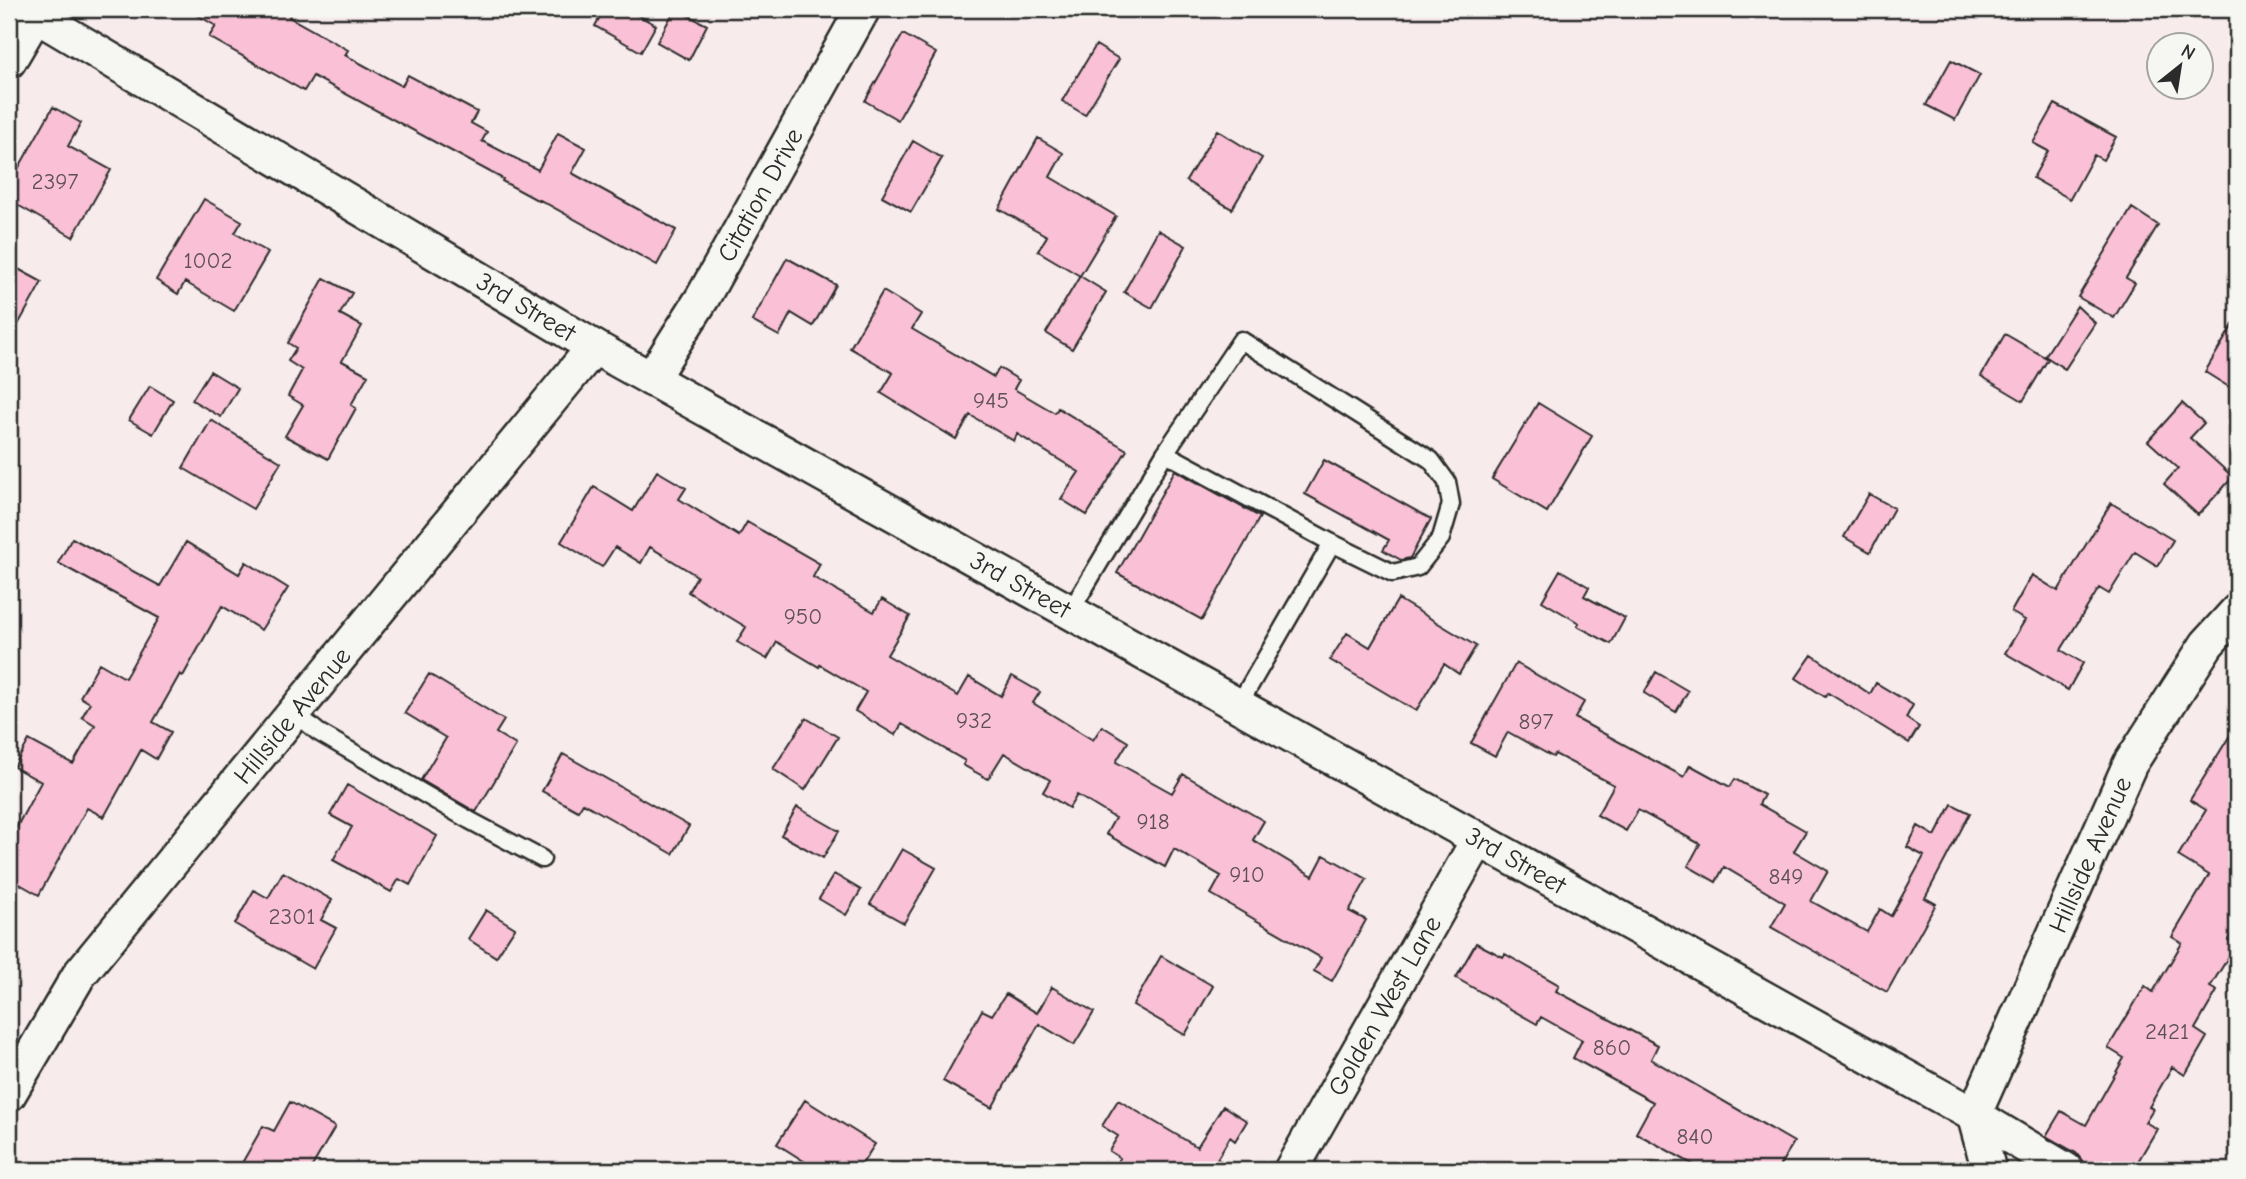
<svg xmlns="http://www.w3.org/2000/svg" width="2246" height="1179" font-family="'Comic Neue',sans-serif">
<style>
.building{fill:#f9c0d6;stroke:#2b2b2b;stroke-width:2}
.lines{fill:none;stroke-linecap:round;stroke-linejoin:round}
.lane-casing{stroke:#2b2b2b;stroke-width:21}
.street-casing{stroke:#2b2b2b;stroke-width:38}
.lane{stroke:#f6f6f2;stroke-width:16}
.street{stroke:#f6f6f2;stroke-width:33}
.labels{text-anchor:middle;stroke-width:5;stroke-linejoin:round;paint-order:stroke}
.number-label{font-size:23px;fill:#5e5056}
.street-label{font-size:26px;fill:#2b2b2b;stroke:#f6f6f2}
</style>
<rect width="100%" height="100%" fill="#f7ebec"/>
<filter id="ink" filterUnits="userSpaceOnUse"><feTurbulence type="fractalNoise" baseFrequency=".0143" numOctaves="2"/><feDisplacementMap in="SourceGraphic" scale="14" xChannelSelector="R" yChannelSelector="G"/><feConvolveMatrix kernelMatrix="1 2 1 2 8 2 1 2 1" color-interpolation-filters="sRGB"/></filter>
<g filter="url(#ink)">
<!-- building -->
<path class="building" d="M 187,9 L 293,9 L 289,17 L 348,50 L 345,55 L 402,86 L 408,75 L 477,112 L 471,123 L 487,132 L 482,141 L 538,170 L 558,133 L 586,148 L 572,173 L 676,230 L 657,265 L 540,200 L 539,201 L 502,181 L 503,179 L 313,76 L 304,91 L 209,37 L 216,26 Z
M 604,9 L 627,9 L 656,25 L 641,52 L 595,26 Z
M 675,9 L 707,25 L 689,60 L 657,42 Z
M 903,34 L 936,53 L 898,120 L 865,101 Z
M 1096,45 L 1119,59 L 1085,115 L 1062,101 Z
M 1951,60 L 1980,75 L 1955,120 L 1926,105 Z
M 2055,104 L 2116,137 L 2103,160 L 2094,155 L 2070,199 L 2033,178 L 2048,151 L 2033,143 Z
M 53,107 L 81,123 L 68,146 L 111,170 L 73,237 L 9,200 L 9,185 Z
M 1217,130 L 1262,158 L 1232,209 L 1186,181 Z
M 1038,138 L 1063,153 L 1050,177 L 1116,216 L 1080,276 L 1038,251 L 1047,236 L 999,209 Z
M 913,141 L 942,158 L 911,212 L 882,196 Z
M 204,199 L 242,221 L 235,233 L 268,253 L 234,311 L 185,282 L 178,294 L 156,280 Z
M 2132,208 L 2158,225 L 2126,278 L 2135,283 L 2114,318 L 2078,297 Z
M 1158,230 L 1186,246 L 1152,308 L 1124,292 Z
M 787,258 L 836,285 L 813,326 L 791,313 L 779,336 L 752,321 Z
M 9,264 L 42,282 L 9,341 Z
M 1080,276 L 1106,292 L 1072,349 L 1046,333 Z
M 324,278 L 352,293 L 340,314 L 362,326 L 342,361 L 368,375 L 351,405 L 356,408 L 328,459 L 285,436 L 303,405 L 288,396 L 302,370 L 288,361 L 296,348 L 288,343 Z
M 883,291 L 921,314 L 912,329 L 994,377 L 999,368 L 1019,380 L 1014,389 L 1055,413 L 1058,408 L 1127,450 L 1087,515 L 1061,499 L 1079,472 L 1017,434 L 1014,441 L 970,415 L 956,439 L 881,393 L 893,373 L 850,348 Z
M 2077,306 L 2095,323 L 2065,369 L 2045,356 Z
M 2237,318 L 2237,392 L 2205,372 Z
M 2005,334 L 2048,359 L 2023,401 L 1981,376 Z
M 210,371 L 238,388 L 221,417 L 192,400 Z
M 150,386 L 173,400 L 153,434 L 129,420 Z
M 1538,403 L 1592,436 L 1547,512 L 1492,479 Z
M 2182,403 L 2204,423 L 2190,438 L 2233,477 L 2198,515 L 2164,484 L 2178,468 L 2148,441 Z
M 211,420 L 281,462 L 253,509 L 183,468 Z
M 1324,460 L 1431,519 L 1410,558 L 1401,560 L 1383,550 L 1389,540 L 1305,494 Z
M 1175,470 L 1260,517 L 1202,620 L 1117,573 Z
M 657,471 L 686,488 L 679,499 L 739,536 L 747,522 L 820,564 L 813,577 L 874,612 L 882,599 L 910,616 L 887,655 L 958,696 L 969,677 L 1001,696 L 1012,676 L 1040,692 L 1033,703 L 1093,740 L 1102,726 L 1128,742 L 1116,762 L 1172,793 L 1183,774 L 1264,821 L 1253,840 L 1313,876 L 1324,855 L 1367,879 L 1349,911 L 1366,920 L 1332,981 L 1314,971 L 1321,958 L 1211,894 L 1221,876 L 1174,849 L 1165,867 L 1106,834 L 1115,818 L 1077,795 L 1069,808 L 1043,792 L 1050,780 L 1004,753 L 988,779 L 963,765 L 965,761 L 902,724 L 895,735 L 855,711 L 866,692 L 820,665 L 819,667 L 777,642 L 767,659 L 737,642 L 746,627 L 688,592 L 697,576 L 650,547 L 641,563 L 615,547 L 602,567 L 561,542 L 594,487 L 633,511 Z
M 1869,494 L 1894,508 L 1870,552 L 1844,537 Z
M 2111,503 L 2173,540 L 2158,566 L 2135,552 L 2109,594 L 2099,588 L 2061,650 L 2083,663 L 2068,690 L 2005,653 L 2025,620 L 2011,612 L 2032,575 L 2058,591 Z
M 72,538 L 160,586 L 186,542 L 239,574 L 246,562 L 288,588 L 261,630 L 222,606 L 183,676 L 180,674 L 153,722 L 171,732 L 156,759 L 141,750 L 104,817 L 87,808 L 39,895 L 9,878 L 9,841 L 41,782 L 14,767 L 29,740 L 73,764 L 95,725 L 82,717 L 90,703 L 80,697 L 99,663 L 125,678 L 159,618 L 58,563 Z
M 1560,570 L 1589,587 L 1584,596 L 1625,618 L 1611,644 L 1577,626 L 1579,623 L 1542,601 Z
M 1398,599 L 1476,646 L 1459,674 L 1444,664 L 1416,711 L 1330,660 L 1347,633 L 1370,647 Z
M 1812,655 L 1870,694 L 1876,683 L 1913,705 L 1906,718 L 1919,727 L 1909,743 L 1828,693 L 1825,697 L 1796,678 Z
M 1516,663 L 1584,702 L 1575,718 L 1684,777 L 1690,765 L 1730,787 L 1735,779 L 1764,795 L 1759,804 L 1806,831 L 1794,851 L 1828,871 L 1811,901 L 1867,932 L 1880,909 L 1891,916 L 1924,856 L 1907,847 L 1918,826 L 1935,836 L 1952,804 L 1970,813 L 1925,898 L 1936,904 L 1887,992 L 1771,927 L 1785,903 L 1724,867 L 1716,882 L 1688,866 L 1700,844 L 1638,810 L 1626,831 L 1597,815 L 1614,785 L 1555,754 L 1553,757 L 1508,732 L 1495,756 L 1471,743 Z
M 1656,672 L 1688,691 L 1676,712 L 1644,693 Z
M 429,674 L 504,720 L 496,733 L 516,745 L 476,812 L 421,780 L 446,738 L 405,713 Z
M 806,718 L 838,737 L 805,790 L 773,769 Z
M 2237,724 L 2237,924 L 2228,940 L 2236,945 L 2210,987 L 2217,991 L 2195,1029 L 2207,1037 L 2185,1075 L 2172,1067 L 2149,1107 L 2153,1109 L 2145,1122 L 2157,1129 L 2133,1170 L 2096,1170 L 2084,1163 L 2076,1153 L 2046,1136 L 2061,1111 L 2086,1125 L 2124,1058 L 2108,1048 L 2145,986 L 2153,992 L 2182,943 L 2172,937 L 2209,875 L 2178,856 L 2206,810 L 2190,800 Z
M 563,754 L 689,826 L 673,854 L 583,803 L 578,811 L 542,791 Z
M 347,785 L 437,836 L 410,885 L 399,879 L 391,892 L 333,860 L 352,827 L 330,815 Z
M 797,807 L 839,831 L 823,858 L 781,835 Z
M 902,849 L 936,868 L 904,923 L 870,904 Z
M 283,872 L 332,900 L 321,920 L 336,928 L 313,969 L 235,924 L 254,890 L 268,898 Z
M 834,874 L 861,890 L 846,915 L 819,899 Z
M 486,910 L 515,928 L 496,957 L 468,939 Z
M 1476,943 L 1503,957 L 1505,954 L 1559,985 L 1556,991 L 1658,1045 L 1651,1059 L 1794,1142 L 1777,1170 L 1703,1170 L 1636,1133 L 1653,1102 L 1573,1058 L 1582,1040 L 1541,1017 L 1537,1024 L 1456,978 Z
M 1161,956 L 1213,986 L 1185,1035 L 1133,1005 Z
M 1052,987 L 1094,1012 L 1074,1045 L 1039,1024 L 992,1108 L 943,1081 L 982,1010 L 992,1015 L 1006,994 L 1037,1013 Z
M 805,1100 L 875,1144 L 858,1170 L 818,1170 L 777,1144 Z
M 1118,1100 L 1197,1147 L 1223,1106 L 1247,1121 L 1235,1141 L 1230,1137 L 1217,1159 L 1237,1170 L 1112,1170 L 1120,1158 L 1109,1151 L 1118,1136 L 1102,1126 Z
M 290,1102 L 335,1127 L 310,1170 L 238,1170 L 263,1126 L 274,1131 Z"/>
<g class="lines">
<!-- lane casing -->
<g class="lane-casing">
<path id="lane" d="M 1165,453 L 1241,340 L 1431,460 L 1447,482 L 1451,504 L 1441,538 L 1418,567 L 1393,573 L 1332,543
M 1070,612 L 1165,453 L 1332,543 L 1238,706
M 294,712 L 318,732 L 469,820 L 542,859"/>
</g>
<!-- street casing -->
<g class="street-casing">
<g id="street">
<path id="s1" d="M 25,9 L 594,347 L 1974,1115 L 2066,1170"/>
<path d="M 9,61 L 36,15"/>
<path id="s2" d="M 651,379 L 703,297 L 863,9"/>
<path id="s3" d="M 9,1094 L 79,975 L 594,347"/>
<path id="s4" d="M 1974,1115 L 2130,764 L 2207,644 L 2237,611"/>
<path d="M 1974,1115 L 1989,1170"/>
<path id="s5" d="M 1291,1170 L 1478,840"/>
</g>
</g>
<!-- lane -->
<use href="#lane" class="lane"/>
<!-- street -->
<use href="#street" class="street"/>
</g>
</g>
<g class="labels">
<!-- number labels -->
<g class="number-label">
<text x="55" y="189">2397</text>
<text x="208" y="268">1002</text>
<text x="991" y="408">945</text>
<text x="803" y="624">950</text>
<text x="974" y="728">932</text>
<text x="1536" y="729">897</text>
<text x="1153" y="829">918</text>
<text x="1247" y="882">910</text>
<text x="1786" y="884">849</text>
<text x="292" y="924">2301</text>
<text x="2167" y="1039">2421</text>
<text x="1612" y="1055">860</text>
<text x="1695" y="1144">840</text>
</g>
<!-- street labels -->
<g class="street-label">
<text dy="9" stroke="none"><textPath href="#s2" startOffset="214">Citation Drive</textPath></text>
<text dy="9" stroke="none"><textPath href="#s1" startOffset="583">3rd Street</textPath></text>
<text dy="9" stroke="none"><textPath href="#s1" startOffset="1150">3rd Street</textPath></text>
<text dy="9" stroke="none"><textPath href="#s3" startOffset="474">Hillside Avenue</textPath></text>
<text dy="9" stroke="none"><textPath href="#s4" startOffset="285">Hillside Avenue</textPath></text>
<text dy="9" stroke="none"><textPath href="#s1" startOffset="1717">3rd Street</textPath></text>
<text dy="9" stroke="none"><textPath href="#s5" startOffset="189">Golden West Lane</textPath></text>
</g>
</g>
<!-- margin -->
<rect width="2246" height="1179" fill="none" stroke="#f6f6f2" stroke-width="35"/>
<rect x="18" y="18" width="2211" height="1144" fill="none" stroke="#2b2b2b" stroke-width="2.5" filter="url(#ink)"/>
<!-- north arrow -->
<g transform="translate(2180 66) rotate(30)"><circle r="33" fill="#f6f6f2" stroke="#a5a5a2" stroke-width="2"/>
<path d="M0-5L12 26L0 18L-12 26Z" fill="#2b2b2b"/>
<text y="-10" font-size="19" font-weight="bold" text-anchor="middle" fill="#2b2b2b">N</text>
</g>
</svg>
